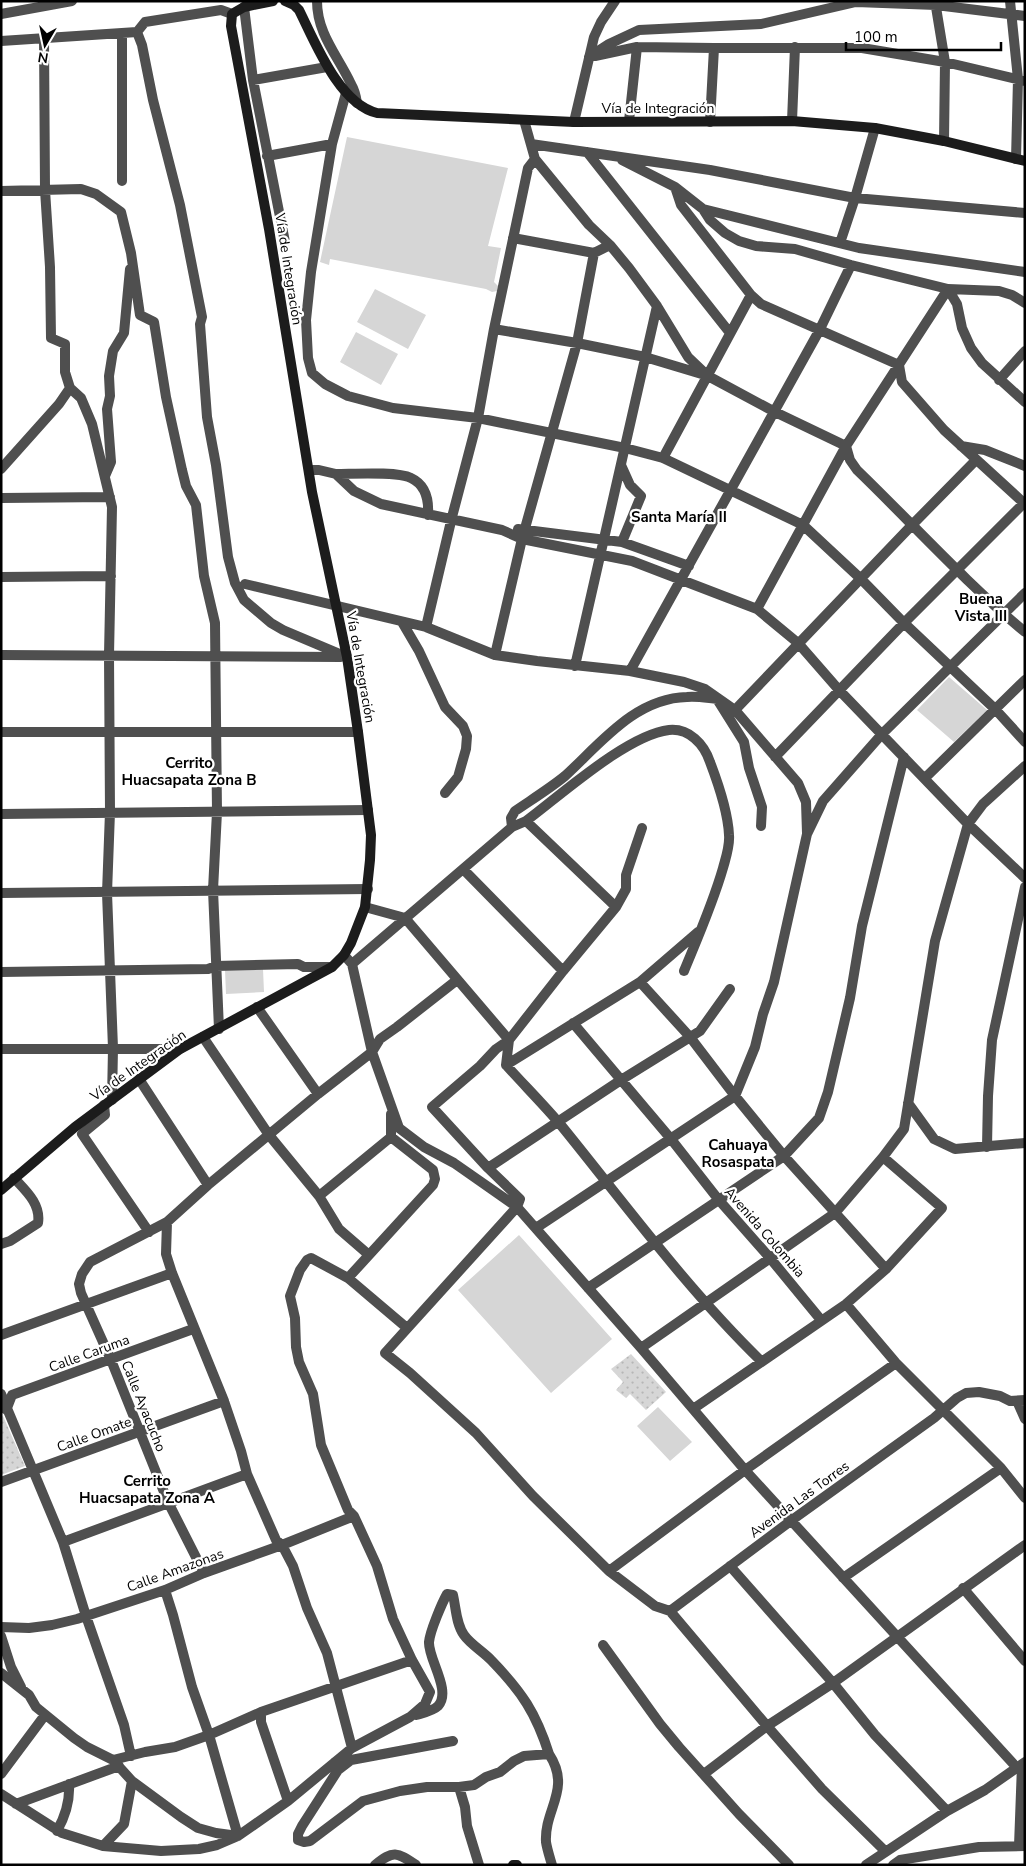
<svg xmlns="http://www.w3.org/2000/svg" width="1026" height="1866" font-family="'Nunito Sans',sans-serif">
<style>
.park{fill:url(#park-dots)}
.garden{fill:#d6d6d6}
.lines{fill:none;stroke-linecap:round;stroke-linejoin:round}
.street{stroke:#4f4f4f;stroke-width:10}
.secondary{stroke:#1c1c1c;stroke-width:10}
.labels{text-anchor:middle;stroke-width:4.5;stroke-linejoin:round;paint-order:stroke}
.street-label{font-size:14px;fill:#000;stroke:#fff}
.neighbourhood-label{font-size:15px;font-weight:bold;fill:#000;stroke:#fff}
</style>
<defs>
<pattern id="park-dots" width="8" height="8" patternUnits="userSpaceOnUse" patternTransform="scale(1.25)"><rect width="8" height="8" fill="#d6d6d6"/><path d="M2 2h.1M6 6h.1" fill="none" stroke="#b6b6b6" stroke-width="1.8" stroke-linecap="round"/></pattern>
</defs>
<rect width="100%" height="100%" fill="#fff"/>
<!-- park -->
<path class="park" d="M 631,1354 L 666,1392 L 646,1410 L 630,1394 L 626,1398 L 616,1390 L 623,1382 L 611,1369 Z
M 3,1416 L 25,1466 L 1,1475 L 1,1417 Z"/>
<!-- garden -->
<path class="garden" d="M 347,137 L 508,168 L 488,246 L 501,248 L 494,282 L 498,286 L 497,291 L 492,292 L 486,289 L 330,259 L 329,265 L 320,262 Z
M 375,289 L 426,315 L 408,349 L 357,322 Z
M 356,332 L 398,354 L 381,385 L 340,362 Z
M 949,677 L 987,710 L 954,742 L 917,710 Z
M 263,969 L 264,992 L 226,994 L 225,970 Z
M 519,1235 L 612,1339 L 551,1393 L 458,1290 Z
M 658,1407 L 692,1442 L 670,1461 L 637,1426 Z"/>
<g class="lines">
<!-- street -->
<path class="street" d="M 317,1 C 317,34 338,56 351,84 C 354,89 356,96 357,103
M 935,1 L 945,62 L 944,141
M 1010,1 L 1018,79 L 1016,159
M 244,7 L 253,80 L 285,242
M 1,14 L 72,1
M 137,32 L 142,45 L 153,100 L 180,205 L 202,317 L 200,324 L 207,417 L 216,465 L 228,557 L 235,583 L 244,600 L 271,623 L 283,630 L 347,657
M 44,37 L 45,190 L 50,267 L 51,338 L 65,344 L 65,372 L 70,388 L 81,398 L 92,424 L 112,507 L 109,655 L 110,812 L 107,893 L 113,1048 L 112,1100
M 1,41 L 137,32 L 145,22 L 221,10 L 232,14
M 595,56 L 637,47 L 714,48 L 862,48 L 945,62 L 1025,81
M 589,57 L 609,44 L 639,30 L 761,24 L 856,2 L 936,5 L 1025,16
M 253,80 L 327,67
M 346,93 L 332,144 L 311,272 L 306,320 L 308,358 L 312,373 L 325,384 L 348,396 L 393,408 L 478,418 L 625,448 L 663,458 L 803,525 L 861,579 L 904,623 L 995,709 L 1025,742
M 524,120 L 535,159 L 589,225 L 610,245 L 629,268 L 657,306 L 688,357 L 708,376 L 775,412 L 846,446 L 850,460 L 857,470 C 913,524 965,582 1025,632
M 629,121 L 637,47
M 792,121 L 795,47
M 574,122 L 594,37 L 601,22 L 615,1
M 710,122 L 714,48
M 531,144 L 710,170 L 855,198 L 1025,213
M 587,152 L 730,333
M 267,156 L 332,144
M 622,160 L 675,187 L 703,209 L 710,220 L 725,233 L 739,241 L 756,246 L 795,249 L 851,265 L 948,289 L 999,291 L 1012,295 L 1025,303
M 122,181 L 122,33
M 675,187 L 681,205 L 751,295 L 761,304 L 899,365 L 902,382 L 944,430 L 1025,504
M 1,191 L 81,189 L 96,194 L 121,212 L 131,253 L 140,315 L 154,322 L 166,397 L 182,470 L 186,486 L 196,505 L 204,576 L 215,623 L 217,812 L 213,890 L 219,1029
M 703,209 L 859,248 L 1025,272
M 513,238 L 594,253
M 840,243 L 855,198 L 875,128
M 494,329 L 577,343 L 645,357 L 705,375
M 999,380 L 1025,351
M 961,446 L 985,450 L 1025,466
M 663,458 L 751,295
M 621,465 L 630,485 L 641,496 L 622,542
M 1,469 L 59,404 L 70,388
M 309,470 L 319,470 L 336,474 L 354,491 L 381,504 L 502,530 L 522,539 L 632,561 L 757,609 L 798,643 L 839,690 L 968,824 L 1025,878
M 336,474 C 353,474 397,471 411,478 C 426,485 429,500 428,515
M 105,476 L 111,462 L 107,409 L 110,396 L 109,376 L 113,351 L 124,333 L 130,269
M 1,498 L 110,497
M 518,529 L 622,542 L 689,566
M 1,577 L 111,576
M 245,584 L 426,627 L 495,655 L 537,661 L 630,671 L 684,682 L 705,689 L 735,710 L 798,783 L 806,802 L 807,833
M 757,609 L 846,446 L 948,289 L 957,304 L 962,328 L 971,348 L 982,363 L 1025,402
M 402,622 L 419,651 L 445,707 L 463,726 L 467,736 L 466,749 L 458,777 L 445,793
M 426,627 L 452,517 L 478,418 L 494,329 L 528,168 L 535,159
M 1,655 L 341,657
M 495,655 L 522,539 L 577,343 L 594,253 L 610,245
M 575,666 L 657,306
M 630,671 L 819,331 L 851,265
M 735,710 L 913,524 L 976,460
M 1,732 L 358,732
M 775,757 L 904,623 L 1024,503
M 925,778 L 1025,680
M 1,814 L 368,810
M 526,821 L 616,907
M 512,827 L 511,818 L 515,811 C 531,800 549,789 565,776 C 600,744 635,698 687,697 C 697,696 707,698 717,699 L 744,742 L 749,768 L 762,807 L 761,826
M 642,828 L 626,875 L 626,889 L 616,907 L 563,971 L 509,1040 L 496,1049 L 480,1066 L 432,1107 L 488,1168 L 520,1199 L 517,1207 L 385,1353 L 410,1373 L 476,1433 L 533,1496 L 609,1571 L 655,1606 L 670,1611 L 767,1726 L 822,1789 L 885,1851
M 463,869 L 563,971
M 1,893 L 368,889
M 365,907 L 405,918 L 509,1040 L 506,1065 C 524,1085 543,1104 560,1124 C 625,1204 687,1289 761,1361
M 344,955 L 352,964 L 372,1052 L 399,1128 L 424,1147 L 454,1163 L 517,1207 L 641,1348 L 745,1470 L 1018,1769
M 352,964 L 512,827 L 526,821 C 561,795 627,735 669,730 C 689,728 704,744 710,762 C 718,783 728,812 729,835 C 730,846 726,857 723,868 C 713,903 698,937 684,971
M 1,972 L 208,969 L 216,966 L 298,964 L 304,967 L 332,967
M 640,982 L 690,1037 L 735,1096 L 784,1156 L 886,1269
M 257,1007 L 318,1094
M 573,1023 L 671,1139 L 718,1199 L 770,1258 L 821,1320
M 203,1037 L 269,1135 L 319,1196 L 339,1229 L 369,1255
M 1,1049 L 180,1049
M 506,1065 L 640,982 L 698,932
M 139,1079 L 208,1185
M 908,1103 L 934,1139 L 955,1149 L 1025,1143
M 104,1105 L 105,1115 L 82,1134 L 149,1232
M 987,1147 L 988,1096 L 992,1040 L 1025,887
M 488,1168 L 621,1080 L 700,1031 L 730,989
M 319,1196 L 391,1137 L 391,1114
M 167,1222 L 166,1254 L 172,1273 L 224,1401 L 241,1451 L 247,1474 L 276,1540 L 282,1545 L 293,1566 L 307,1608 L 327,1653 L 352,1748
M 536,1228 L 735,1096 L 755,1047 L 763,1014 L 774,982 L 807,834 L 823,801 L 882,734 L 1025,593
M 1,1244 L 10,1241 L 38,1223 C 41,1204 26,1191 14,1178
M 348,1278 L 433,1185 L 435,1179 L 433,1170 L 391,1137
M 588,1288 L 784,1156 L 819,1118 L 828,1092 L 850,998 L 862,926 L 904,757
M 846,1304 L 896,1363 L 1001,1468 L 1025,1498
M 1,1335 L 172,1273
M 641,1348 L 835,1213 L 883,1157 L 904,1129 L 935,941 L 968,824 L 983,804 L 1025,766
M 1,1394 L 63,1542 L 86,1616 L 124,1725 L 131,1756
M 1017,1401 L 1025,1419
M 5,1409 L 7,1408 L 12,1395 L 193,1329
M 693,1409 L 846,1304 L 886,1269 L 942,1208 L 883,1157
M 1,1482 L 224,1401
M 63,1542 L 247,1474
M 730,1566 L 833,1683 L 875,1735 L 947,1811
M 609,1571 L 745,1470 L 896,1363
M 204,1573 L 168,1502 L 111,1360 L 81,1293 L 79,1284 L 82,1274 L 90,1262 L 167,1222 L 208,1185 L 318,1094 L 372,1052 L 380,1039 L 397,1027 L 457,980
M 843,1578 L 1001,1468
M 963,1588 L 1025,1661
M 670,1611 L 792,1520 L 934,1418 L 957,1398 L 966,1393 L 979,1392 L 1000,1396 L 1010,1401 L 1025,1400
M 1,1627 L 29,1628 L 52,1625 L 77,1619 L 165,1590 L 204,1573 L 282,1545 L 354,1516
M 1,1636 L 11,1667 L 21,1687
M 603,1645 L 660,1724 L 679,1747 L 739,1814 L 789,1865
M 1,1673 L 29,1695 L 36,1707 L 74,1738 L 87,1747 L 113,1760 L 132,1781 L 181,1817 L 198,1828 L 216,1833 L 238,1836 L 209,1735 L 192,1687 L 173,1615 L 165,1590
M 261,1712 L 261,1722 L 288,1801
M 416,1715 C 423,1713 433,1711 438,1706 C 452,1691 428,1659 429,1642 C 430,1631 442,1603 447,1594 L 453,1595 C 456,1608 456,1624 464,1635 C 471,1645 484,1652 492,1661 C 522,1692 536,1713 549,1754
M 113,1760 L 145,1752 L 175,1747 L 209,1735 L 261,1712 L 412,1660
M 335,1762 L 338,1770 L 302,1826 L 298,1834 L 298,1840 L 304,1842 L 310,1841 L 363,1801 L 400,1791 L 427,1787 L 459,1787 L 474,1785 L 486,1777 L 500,1772 L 514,1761 L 524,1756 L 549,1754 C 572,1789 544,1809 546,1842 C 547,1849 550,1858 552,1865
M 338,1770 L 351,1760 L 453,1741
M 1,1774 L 45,1715
M 704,1774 L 767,1726 L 833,1683 L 1025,1545
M 459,1787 L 465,1807 L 467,1826 L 479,1865
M 1,1794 L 62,1833 L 103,1846 L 161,1851 L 199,1849 L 217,1845 L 238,1836 L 288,1801 L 352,1748 L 410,1717 L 425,1704 L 430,1692 L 412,1660 L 393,1619 L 377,1566 L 354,1516 L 348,1510 L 321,1445 L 313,1394 L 299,1362 L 296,1347 L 295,1318 L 290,1296 L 300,1270 L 307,1260 L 311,1258 L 348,1278 L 407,1328
M 16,1804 L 119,1766
M 57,1831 C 65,1817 70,1800 69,1784
M 103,1846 L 124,1824 L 132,1781
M 1019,1846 L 1022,1765
M 375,1865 C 393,1850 397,1852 416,1865
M 866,1865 L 947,1811 L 985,1790 L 1025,1762
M 893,1865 L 900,1860 L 979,1847 L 1025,1846"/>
<!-- secondary -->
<path class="secondary" d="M 285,1 L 294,5 L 299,10 C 315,42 339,104 377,113 L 574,122 L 792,121 L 875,128 L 944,141 L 1025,161
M 1,1190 L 75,1127 L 180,1049 L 332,967 L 344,955 L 351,943 L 365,907 L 370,860 L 371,835 L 358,732 L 347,657 L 312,492 L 269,229 L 231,26 L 232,14 L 244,7 L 273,1
M 513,1865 L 517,1865"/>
</g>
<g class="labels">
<!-- street labels -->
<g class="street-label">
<text x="658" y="113">Vía de Integración</text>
<text transform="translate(289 269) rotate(81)" y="5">Vía de Integración</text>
<text transform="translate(361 667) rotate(80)" y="5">Vía de Integración</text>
<text transform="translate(138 1065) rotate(-35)" y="5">Vía de Integración</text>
<text transform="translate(765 1232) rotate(49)" y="5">Avenida Colombia</text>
<text transform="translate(89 1353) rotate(-20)" y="5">Calle Caruma</text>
<text transform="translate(144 1406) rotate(68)" y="5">Calle Ayacucho</text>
<text transform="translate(94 1434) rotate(-20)" y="5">Calle Omate</text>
<text transform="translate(799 1499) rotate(-36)" y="5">Avenida Las Torres</text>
<text transform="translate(175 1570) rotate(-20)" y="5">Calle Amazonas</text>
</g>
<!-- neighbourhood labels -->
<g class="neighbourhood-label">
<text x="679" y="522">Santa María II</text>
<text x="981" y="604">Buena<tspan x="981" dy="17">Vista III</tspan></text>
<text x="189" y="768">Cerrito<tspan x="189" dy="17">Huacsapata Zona B</tspan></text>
<text x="738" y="1150">Cahuaya<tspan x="738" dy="17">Rosaspata</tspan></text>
<text x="147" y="1486">Cerrito<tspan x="147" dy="17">Huacsapata Zona A</tspan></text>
</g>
</g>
<!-- border -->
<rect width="1026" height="1866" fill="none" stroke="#000000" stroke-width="5"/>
<!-- north arrow -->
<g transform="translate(45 45) rotate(189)" stroke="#ffffff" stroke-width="4" paint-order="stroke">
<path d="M0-4L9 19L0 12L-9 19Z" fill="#000000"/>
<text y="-8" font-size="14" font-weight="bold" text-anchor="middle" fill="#000000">N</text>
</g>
<!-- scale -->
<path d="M846 42v8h155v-8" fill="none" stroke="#000000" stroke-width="2.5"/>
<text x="854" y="42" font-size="15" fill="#000000" stroke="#ffffff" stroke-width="4" paint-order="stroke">100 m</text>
</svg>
